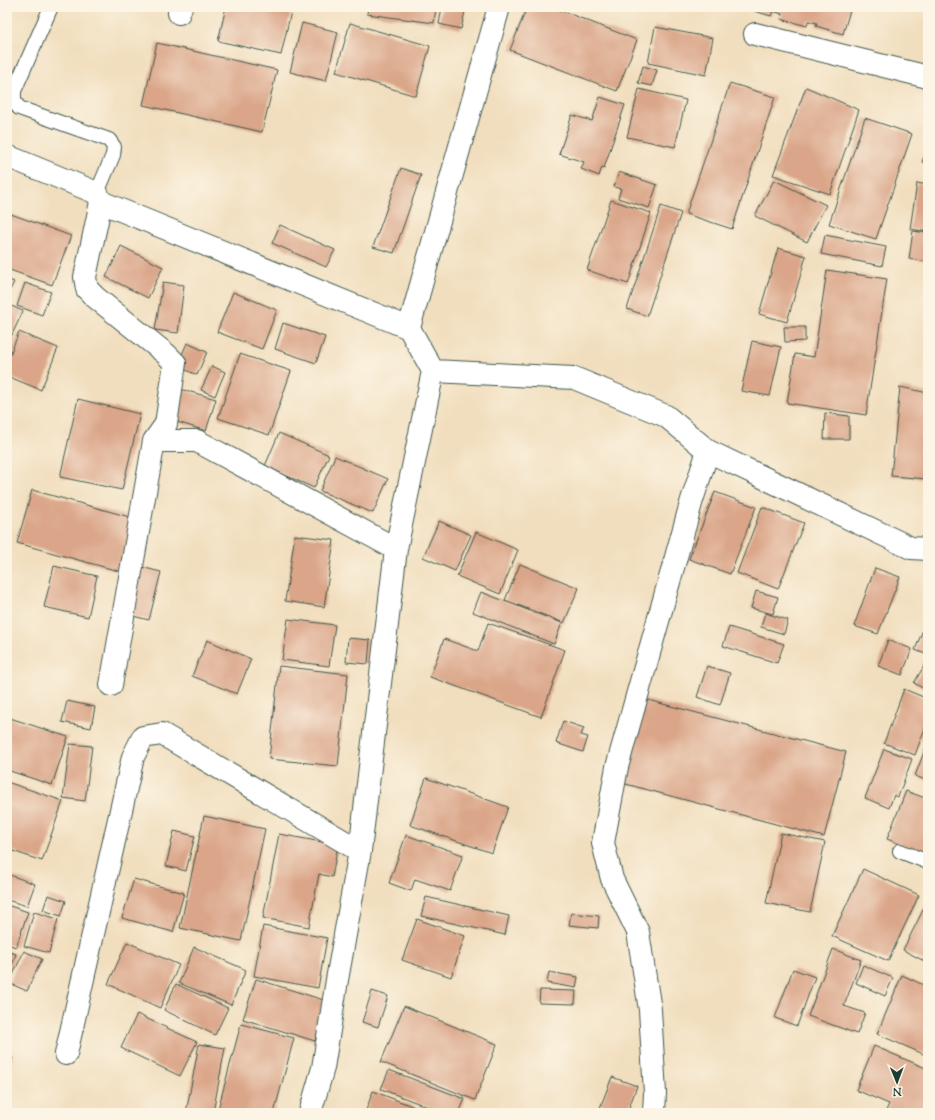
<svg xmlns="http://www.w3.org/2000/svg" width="935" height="1120" font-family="'Sorts Mill Goudy',serif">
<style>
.building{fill:#daa588}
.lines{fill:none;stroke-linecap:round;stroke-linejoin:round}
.service-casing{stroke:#3e5549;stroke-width:16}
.minor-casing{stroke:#3e5549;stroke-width:24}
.service{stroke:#fff;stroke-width:14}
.minor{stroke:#fff;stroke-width:22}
</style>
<rect width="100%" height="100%" fill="#fcf5e5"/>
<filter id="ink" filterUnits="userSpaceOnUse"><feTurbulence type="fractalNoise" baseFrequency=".025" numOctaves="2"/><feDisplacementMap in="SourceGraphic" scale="8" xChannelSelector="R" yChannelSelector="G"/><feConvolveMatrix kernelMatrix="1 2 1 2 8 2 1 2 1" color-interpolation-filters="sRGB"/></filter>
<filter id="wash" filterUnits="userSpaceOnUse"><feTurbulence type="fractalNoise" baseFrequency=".012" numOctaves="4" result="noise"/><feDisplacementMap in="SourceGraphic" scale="16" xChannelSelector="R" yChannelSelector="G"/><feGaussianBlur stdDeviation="0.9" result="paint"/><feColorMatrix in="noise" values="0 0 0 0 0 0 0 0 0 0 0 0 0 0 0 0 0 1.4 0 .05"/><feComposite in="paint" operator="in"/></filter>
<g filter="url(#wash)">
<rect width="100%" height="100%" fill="#f1debe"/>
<g id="blocks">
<!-- building -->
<path class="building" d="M 226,7 L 292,7 L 281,55 L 218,41 Z
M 368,7 L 436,7 L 434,23 L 367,14 Z
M 442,7 L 466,7 L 461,29 L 439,24 Z
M 527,7 L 552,7 L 637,40 L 617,91 L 510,50 Z
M 755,7 L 851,7 L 843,34 L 816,26 L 817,23 L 808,21 L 807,26 L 781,19 L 782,14 L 773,11 L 771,16 L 754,11 Z
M 302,23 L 338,32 L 326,81 L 290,72 Z
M 350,23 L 430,46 L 416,96 L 336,72 Z
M 655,27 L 713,38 L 706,75 L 648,63 Z
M 157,43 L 277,70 L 262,132 L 143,105 Z
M 643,66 L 657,70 L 652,86 L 638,83 Z
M 730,83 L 775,97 L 732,229 L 686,214 Z
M 806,87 L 859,110 L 830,194 L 773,175 Z
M 639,89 L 686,100 L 675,147 L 627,137 Z
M 600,97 L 625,105 L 604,168 L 602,167 L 599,176 L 581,169 L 584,162 L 559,154 L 572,115 L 592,121 Z
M 865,118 L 912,134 L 876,239 L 829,224 Z
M 928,145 L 928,164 L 922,162 Z
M 401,168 L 421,175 L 394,253 L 373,247 Z
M 619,172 L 657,185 L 649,208 L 618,198 L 621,189 L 614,187 Z
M 774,180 L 826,205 L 807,242 L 755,216 Z
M 917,183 L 928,185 L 928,232 L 910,229 Z
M 611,200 L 651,213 L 628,284 L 587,270 Z
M 661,206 L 681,213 L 647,316 L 627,309 Z
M 11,214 L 71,236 L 52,285 L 7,269 L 7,224 Z
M 280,225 L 335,250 L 326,267 L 272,243 Z
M 913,231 L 928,233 L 928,262 L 909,259 Z
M 825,235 L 886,247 L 882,266 L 821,254 Z
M 121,246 L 163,267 L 148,298 L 106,277 Z
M 778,248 L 806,256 L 787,322 L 759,314 Z
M 827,270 L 887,279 L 866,415 L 787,403 L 795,354 L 814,357 Z
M 7,279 L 14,282 L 7,296 Z
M 163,282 L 184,285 L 178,333 L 155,330 Z
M 25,283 L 51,292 L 42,315 L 17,306 Z
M 233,292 L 277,310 L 262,349 L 217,332 Z
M 7,304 L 23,311 L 10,339 L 7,338 Z
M 283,323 L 325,337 L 316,363 L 275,349 Z
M 784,327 L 805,327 L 805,341 L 785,342 Z
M 19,332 L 58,348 L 41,390 L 7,376 L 7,362 Z
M 752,341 L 781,347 L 770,396 L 741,391 Z
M 187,343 L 207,352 L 197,375 L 177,366 Z
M 240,354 L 291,371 L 269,435 L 218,418 Z
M 212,366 L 225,372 L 215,396 L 201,390 Z
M 900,387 L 928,393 L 928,479 L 891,476 Z
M 180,389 L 216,399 L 206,431 L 171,420 Z
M 78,399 L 140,414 L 122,490 L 60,477 Z
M 825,413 L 849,416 L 849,439 L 824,439 Z
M 279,433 L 329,455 L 314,488 L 265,466 Z
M 335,456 L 388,479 L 373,513 L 320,491 Z
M 32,490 L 137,519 L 122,572 L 17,543 Z
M 715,492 L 756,507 L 730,574 L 689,559 Z
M 762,507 L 804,523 L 778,589 L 737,573 Z
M 439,521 L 471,535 L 455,571 L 423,557 Z
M 476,532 L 518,550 L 500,594 L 457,576 Z
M 295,535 L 334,540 L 324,607 L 285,601 Z
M 520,564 L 579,588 L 564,623 L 505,600 Z
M 54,566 L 97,576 L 88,617 L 44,607 Z
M 141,567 L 161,572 L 149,620 L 129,615 Z
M 875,568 L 900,577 L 878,634 L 854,626 Z
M 756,591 L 778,597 L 773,614 L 751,608 Z
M 481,592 L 562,623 L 554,644 L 473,612 Z
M 765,613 L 788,620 L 784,634 L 761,627 Z
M 928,617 L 928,655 L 915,650 Z
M 288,619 L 335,625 L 329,666 L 282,660 Z
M 488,623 L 565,650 L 541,717 L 430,677 L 444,639 L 478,651 Z
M 729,627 L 784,644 L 777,663 L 723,646 Z
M 348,638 L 370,640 L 368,664 L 346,662 Z
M 207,640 L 251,659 L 237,694 L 192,676 Z
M 888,640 L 912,649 L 902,675 L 878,666 Z
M 927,661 L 928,662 L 928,686 L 926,690 L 914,683 Z
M 279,666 L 348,674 L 338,766 L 269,759 Z
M 707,666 L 730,673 L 720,705 L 697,697 Z
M 904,689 L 928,699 L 928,720 L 915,755 L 884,743 Z
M 644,699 L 846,752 L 824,837 L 622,783 Z
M 67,701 L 95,707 L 91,728 L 62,722 Z
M 7,717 L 68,737 L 52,785 L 7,770 Z
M 563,721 L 584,728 L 581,735 L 588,737 L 583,752 L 556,743 Z
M 928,741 L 928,781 L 915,776 Z
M 70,744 L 92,746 L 85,801 L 63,798 Z
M 884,749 L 912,759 L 898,797 L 894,795 L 889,808 L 865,798 Z
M 426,778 L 508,807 L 492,853 L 410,825 Z
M 7,782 L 63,801 L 42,861 L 7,849 Z
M 906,791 L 928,799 L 928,855 L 887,839 Z
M 204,816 L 265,829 L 241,941 L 180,928 Z
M 174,831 L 195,836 L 186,871 L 166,866 Z
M 781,833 L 825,842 L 810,912 L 766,903 Z
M 279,834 L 338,845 L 332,877 L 319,874 L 309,927 L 263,918 Z
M 406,835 L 463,855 L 450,891 L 415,879 L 411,891 L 389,883 Z
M 863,869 L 919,895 L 888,961 L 832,936 Z
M 7,874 L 35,884 L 27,906 L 7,900 Z
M 134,879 L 184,893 L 173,932 L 122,918 Z
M 48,895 L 66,901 L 61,916 L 43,910 Z
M 426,897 L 509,916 L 505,935 L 421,916 Z
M 928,900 L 928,963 L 903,950 Z
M 7,905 L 28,912 L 16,947 L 7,944 Z
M 34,912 L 58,919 L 49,953 L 24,946 Z
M 571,913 L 599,916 L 598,928 L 569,925 Z
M 417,919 L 465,936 L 451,977 L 402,960 Z
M 263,926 L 327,938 L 318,988 L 254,976 Z
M 127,942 L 179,965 L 160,1008 L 108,984 Z
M 194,947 L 246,970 L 231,1005 L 179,983 Z
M 833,949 L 861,960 L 844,1006 L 865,1013 L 857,1034 L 808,1016 Z
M 7,951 L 16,954 L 7,978 Z
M 24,951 L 42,959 L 27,991 L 9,983 Z
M 863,965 L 893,978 L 885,996 L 856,983 Z
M 793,969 L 815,977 L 797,1026 L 775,1018 Z
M 549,972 L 578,977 L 576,988 L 547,983 Z
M 902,975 L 928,987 L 928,1056 L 877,1034 Z
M 256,979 L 327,1001 L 315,1041 L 243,1019 Z
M 176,984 L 228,1008 L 215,1035 L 164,1010 Z
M 540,990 L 576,991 L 575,1004 L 539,1003 Z
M 372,991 L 388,996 L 378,1027 L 362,1022 Z
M 404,1006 L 497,1044 L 475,1100 L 381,1062 Z
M 137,1014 L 197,1042 L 180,1076 L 121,1048 Z
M 241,1024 L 294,1038 L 274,1113 L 217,1113 Z
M 199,1044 L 225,1048 L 213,1113 L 186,1113 Z
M 874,1046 L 928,1069 L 928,1113 L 885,1113 L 889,1104 L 856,1090 Z
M 7,1055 L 13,1058 L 7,1071 Z
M 389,1070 L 465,1099 L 459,1113 L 444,1113 L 381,1089 Z
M 612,1077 L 637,1086 L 627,1113 L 598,1113 Z
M 373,1091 L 430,1113 L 365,1113 Z"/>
</g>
</g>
<g filter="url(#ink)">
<use href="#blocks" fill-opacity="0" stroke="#3e5549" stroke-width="1"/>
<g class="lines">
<!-- service casing -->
<g class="service-casing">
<path id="service" d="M 51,7 L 14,91 L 14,101 L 19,108 L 109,140 L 114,147 L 113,155 L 97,193
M 900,851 L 928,862"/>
</g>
<!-- minor casing -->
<g class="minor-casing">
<path id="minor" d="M 179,13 L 181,7
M 755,34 L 928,77
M 7,156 L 97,193 L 101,202 L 409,328 L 433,371 L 574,378 L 666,416 L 708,451 L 911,548 L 928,549
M 101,202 L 85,277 L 87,289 L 95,297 L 166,354 L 175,363 L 166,424 L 154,441 L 111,685
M 409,328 L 499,7
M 154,441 L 197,441 L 396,549
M 66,1054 L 133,757 L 143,737 L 162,734 L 360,851
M 310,1113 L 323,1068 L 337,980 L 360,851 L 396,549 L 433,371
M 654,1113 L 655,1093 L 650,1010 L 638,932 L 612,879 L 603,843 L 617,767 L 692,500 L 708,451"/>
</g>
<!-- service -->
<use href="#service" class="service"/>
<!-- minor -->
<use href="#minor" class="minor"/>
</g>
</g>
<!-- margin -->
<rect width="935" height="1120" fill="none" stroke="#fcf5e5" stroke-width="24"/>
<!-- north arrow -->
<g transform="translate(897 1082) rotate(179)" stroke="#fcf5e5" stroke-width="3" paint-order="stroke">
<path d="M0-3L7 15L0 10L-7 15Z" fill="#1f3d34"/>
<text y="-6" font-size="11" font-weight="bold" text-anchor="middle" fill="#1f3d34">N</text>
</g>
</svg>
